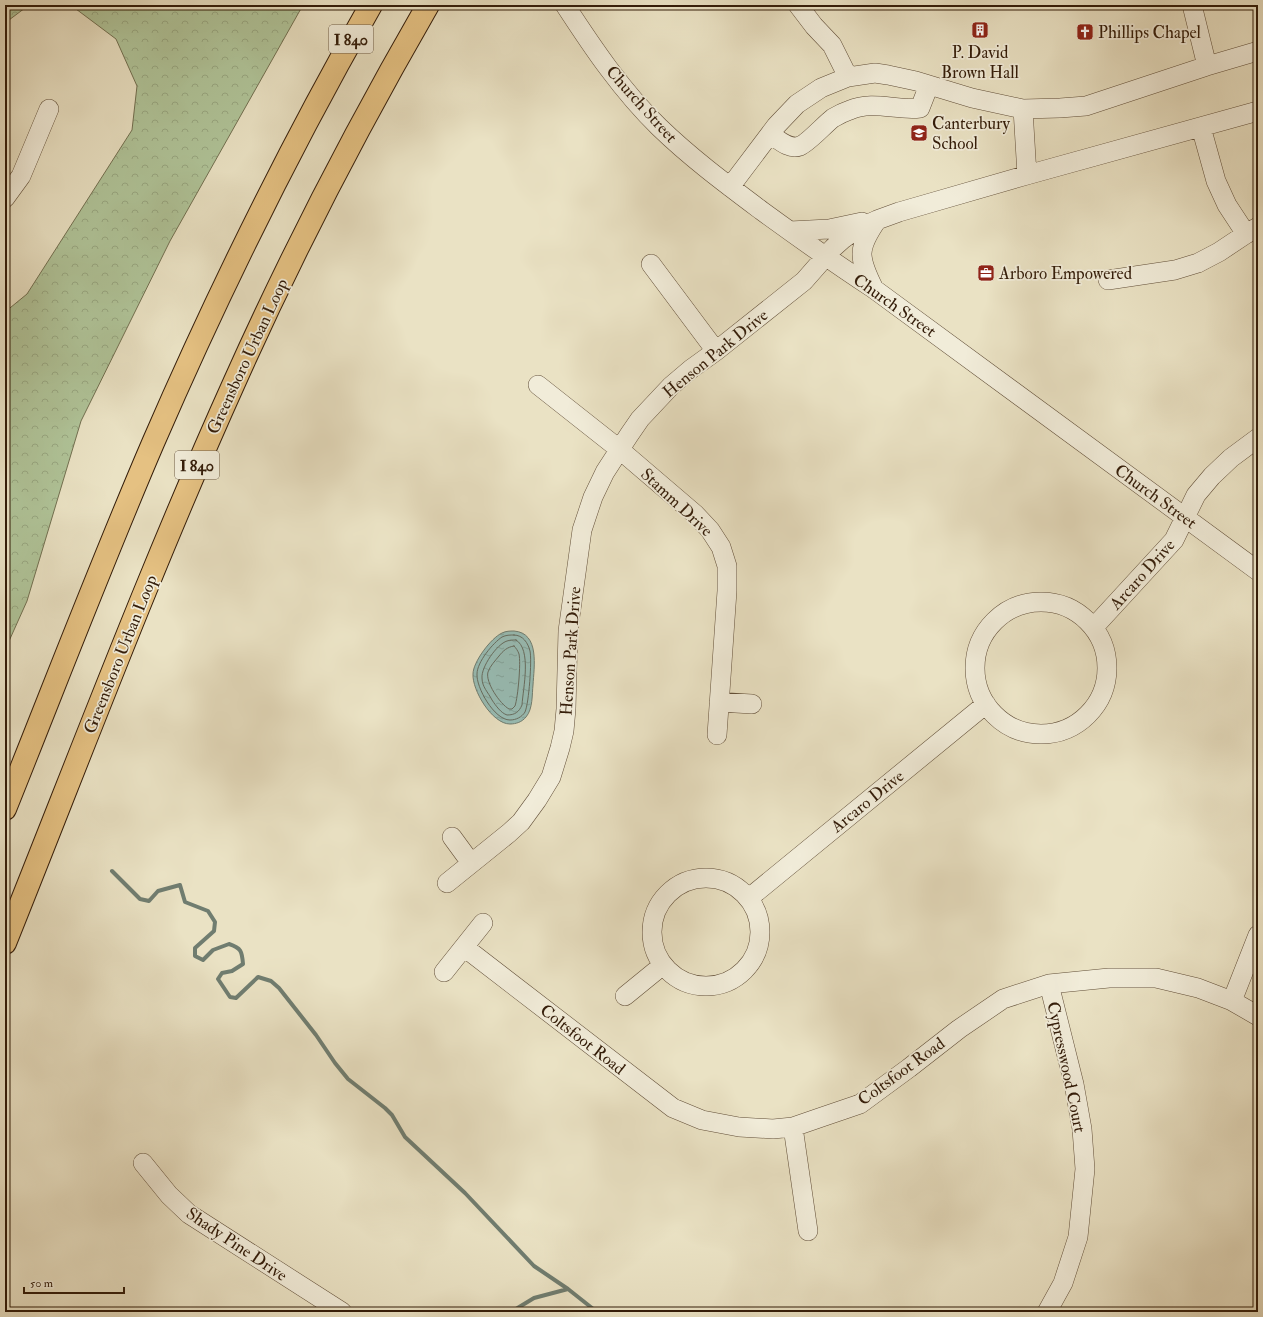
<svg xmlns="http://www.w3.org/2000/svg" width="1263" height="1317" font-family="'IM FELL Double Pica',serif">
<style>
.forest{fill:url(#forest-crowns);stroke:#727051}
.water{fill:url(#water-ripples);stroke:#707d70}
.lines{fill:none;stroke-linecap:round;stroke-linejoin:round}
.shore{stroke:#666c5f;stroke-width:1}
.stream{stroke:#707d70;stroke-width:4}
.minor-casing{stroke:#614e38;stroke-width:20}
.highway-casing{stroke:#331c09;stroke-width:24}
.minor{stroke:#f1ecd9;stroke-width:19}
.highway{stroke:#e5c182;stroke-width:22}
.labels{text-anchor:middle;stroke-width:3.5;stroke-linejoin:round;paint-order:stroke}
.shield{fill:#f1ecd9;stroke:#6c5a47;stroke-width:1}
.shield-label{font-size:16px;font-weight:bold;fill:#331c09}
.poi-label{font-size:17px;fill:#331c09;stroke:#f1ecd9;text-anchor:start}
.street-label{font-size:17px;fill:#331c09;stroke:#f1ecd9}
</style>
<defs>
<pattern id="forest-crowns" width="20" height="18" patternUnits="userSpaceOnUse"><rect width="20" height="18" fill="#b0c499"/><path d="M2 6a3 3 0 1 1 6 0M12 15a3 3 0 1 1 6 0" fill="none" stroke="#98a882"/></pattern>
<pattern id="water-ripples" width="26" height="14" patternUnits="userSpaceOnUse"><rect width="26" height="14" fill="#98bdb5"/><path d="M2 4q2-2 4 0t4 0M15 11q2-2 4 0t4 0" fill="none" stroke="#83a29a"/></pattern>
</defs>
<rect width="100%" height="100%" fill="#eae2c4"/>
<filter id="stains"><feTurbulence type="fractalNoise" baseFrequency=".005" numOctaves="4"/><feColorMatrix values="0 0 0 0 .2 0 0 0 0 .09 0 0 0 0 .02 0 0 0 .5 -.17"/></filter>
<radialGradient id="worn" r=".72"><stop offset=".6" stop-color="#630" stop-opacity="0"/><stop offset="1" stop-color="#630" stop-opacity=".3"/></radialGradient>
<!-- forest -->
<path class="forest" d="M 5,5 L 303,5 L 170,241 L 81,421 L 27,601 L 5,650 L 5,312 L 27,294 L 132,130 L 137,86 L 116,39 L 76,9 L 25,8 L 5,23 Z"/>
<!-- water -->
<path class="water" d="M 514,631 C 540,633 534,667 533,685 C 532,694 533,709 526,717 C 522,722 516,724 510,724 C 492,724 472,690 473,674 C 473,662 491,638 502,633 C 506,631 510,631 514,631 Z"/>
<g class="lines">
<!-- shore -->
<path class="shore" d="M 514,635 C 523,635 528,643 530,651 C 532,660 529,703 525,712 C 522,717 516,720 510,720 C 494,720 476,687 477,674 C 477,662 493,643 502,637 C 506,635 510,635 514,635 Z
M 516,640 C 532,649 523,689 522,705 C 519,712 515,715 507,715 C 501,713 496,706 492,700 C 488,692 482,687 482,678 C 481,667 497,644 507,641 C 510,640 513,640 516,640 Z
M 514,646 C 516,648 518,651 519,654 C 521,663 518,697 515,706 L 512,709 L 509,709 C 500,704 485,682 488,672 C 490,666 495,661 499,656 C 503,651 507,647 514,646 Z"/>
<!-- stream -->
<path class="stream" d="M 112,871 L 140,899 L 149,901 L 158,891 L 180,885 L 185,902 L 208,911 L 215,922 L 214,931 L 195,948 L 195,956 L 203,960 L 213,950 L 229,944 C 241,948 242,951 243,964 L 232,971 L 222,973 L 218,979 L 230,997 L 236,998 L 258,977 L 271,981 L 279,988 L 316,1035 L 335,1063 L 348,1079 L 385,1108 L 392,1115 L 405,1137 L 465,1193 L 534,1266 L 568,1289 L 597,1312
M 511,1312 L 534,1298 L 568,1289"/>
<!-- minor casing -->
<g class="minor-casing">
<path id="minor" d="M 565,5 C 593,48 622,91 659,127 C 691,158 726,184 762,211 C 799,238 836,264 874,289 L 1258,571
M 798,5 L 814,26 L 832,45 L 848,77
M 1192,5 L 1207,66
M 1023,109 L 1027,175
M 1201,127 L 1216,181 L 1227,205 L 1246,234
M 770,134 C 779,140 789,150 800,146 C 808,143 825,124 833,118 C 838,115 844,112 850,110 C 873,100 897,111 920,108 L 929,85
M 730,187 L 776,126 L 797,104 L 821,88 L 848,77 L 875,73 L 888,75 L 916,81 L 972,98 L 1023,109 L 1060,108 L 1086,106 L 1207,66 L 1258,51
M 5,198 L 21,176 L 49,109
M 790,231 L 829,229 L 862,222
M 651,264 L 716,351
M 1108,280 L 1175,270 L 1198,263 L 1219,252 L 1246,234 L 1258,227
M 874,289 C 858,257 857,249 877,220
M 538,385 L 619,449 L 695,514 L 710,530 L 721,547 L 727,566 L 727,591 L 717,735
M975 668a66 66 0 1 1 132 0a66 66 0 1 1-132 0Z
M 1094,627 L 1174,540 L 1196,495 L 1212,476 L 1231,458 L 1258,438
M 719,702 L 752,704
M 452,837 L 471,863
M652 932a54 54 0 1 1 108 0a54 54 0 1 1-108 0Z
M 447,883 L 509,833 L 521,822 L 537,800 L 551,777 L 560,748 L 564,731 L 566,709 L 568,631 L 582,530 L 593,497 L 605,472 L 629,435 L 640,419 L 671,386 L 691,369 L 716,351 L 804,281 L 833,248 L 843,239 L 857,229 L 877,220 L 899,212 L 1027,175 L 1258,111
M 749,898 L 986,704
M 464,947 L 673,1108 L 702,1120 L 739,1127 L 773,1129 L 793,1127 L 819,1118 L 860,1104 L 909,1068 L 959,1029 L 1003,999 L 1049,984 L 1109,978 L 1156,978 L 1198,988 L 1232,1001 L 1258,1016
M 444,972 L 483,923
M 625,996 L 663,965
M 1232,1001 L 1258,935
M 793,1127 L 808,1231
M 143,1163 L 169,1195 L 189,1214 L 342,1312
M 1047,1312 L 1063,1283 L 1078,1237 L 1085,1169 L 1082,1129 L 1074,1084 L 1049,984"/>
</g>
<!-- highway casing -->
<g class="highway-casing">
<path id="highway" d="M 5,809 C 54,687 101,564 153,443 C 218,293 290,147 371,5
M 5,943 C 80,756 151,567 234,383 C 292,253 357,128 428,5"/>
</g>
<!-- minor -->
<use href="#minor" class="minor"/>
<!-- highway -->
<use href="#highway" class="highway"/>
</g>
<!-- icons -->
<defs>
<g id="building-square" transform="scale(0.9)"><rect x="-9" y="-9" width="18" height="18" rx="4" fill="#8f2418" stroke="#f1ecd9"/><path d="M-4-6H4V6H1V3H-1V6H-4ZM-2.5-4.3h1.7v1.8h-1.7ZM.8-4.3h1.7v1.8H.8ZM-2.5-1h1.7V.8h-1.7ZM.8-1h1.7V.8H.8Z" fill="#fff"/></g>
<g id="church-square" transform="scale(0.9)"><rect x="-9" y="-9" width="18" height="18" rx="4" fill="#8f2418" stroke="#f1ecd9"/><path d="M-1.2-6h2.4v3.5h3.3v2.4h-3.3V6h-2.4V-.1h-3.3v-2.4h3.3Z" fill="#fff"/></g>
<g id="school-square" transform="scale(0.9)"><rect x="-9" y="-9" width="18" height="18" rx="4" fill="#8f2418" stroke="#f1ecd9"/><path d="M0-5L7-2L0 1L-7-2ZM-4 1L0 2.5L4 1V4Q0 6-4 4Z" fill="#fff"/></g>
<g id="office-square" transform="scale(0.9)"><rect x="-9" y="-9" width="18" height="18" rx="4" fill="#8f2418" stroke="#f1ecd9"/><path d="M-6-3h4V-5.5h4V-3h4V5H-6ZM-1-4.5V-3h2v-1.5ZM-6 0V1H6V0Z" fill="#fff"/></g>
</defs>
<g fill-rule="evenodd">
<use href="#building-square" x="980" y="30"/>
<use href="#church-square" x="1085" y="32"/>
<use href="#school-square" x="919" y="133"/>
<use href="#office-square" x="986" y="273"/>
</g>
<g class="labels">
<!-- shield labels -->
<g class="shield">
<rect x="329" y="25" width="44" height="28" rx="3"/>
<rect x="175" y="451" width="44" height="28" rx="3"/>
</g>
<g class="shield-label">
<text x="351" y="45">I 840</text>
<text x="197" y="471">I 840</text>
</g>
<!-- poi labels -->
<g class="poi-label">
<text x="1098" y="38">Phillips Chapel</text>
<text x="980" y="58" text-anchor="middle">P. David<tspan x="980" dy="20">Brown Hall</tspan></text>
<text x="932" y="129">Canterbury<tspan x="932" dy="20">School</tspan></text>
<text x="999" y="279">Arboro Empowered</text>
</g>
<!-- street labels -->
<g class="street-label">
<text transform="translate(642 104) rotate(48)" y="6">Church Street</text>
<text transform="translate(895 305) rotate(35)" y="6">Church Street</text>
<text transform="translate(715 353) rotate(-39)" y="6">Henson Park Drive</text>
<text transform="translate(247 356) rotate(-65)" y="6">Greensboro Urban Loop</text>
<text transform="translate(1156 496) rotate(36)" y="6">Church Street</text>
<text transform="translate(677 502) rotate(43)" y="6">Stamm Drive</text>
<text transform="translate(1142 574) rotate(-48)" y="6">Arcaro Drive</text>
<text transform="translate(570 651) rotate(-86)" y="6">Henson Park Drive</text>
<text transform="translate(120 654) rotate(-68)" y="6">Greensboro Urban Loop</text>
<text transform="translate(867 801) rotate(-39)" y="6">Arcaro Drive</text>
<text transform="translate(583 1039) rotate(38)" y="6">Coltsfoot Road</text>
<text transform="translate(1067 1067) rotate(78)" y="6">Cypresswood Court</text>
<text transform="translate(901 1071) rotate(-36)" y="6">Coltsfoot Road</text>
<text transform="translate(237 1244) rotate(34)" y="6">Shady Pine Drive</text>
</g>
</g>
<!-- margin -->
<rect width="1263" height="1317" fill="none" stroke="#eae2c4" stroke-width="20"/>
<rect x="6" y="6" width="1251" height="1305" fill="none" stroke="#331c09" stroke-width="2"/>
<rect x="10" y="10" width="1243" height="1297" fill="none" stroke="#331c09"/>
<!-- scale -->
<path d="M24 1287v6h100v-6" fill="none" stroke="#331c09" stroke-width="2"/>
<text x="30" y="1287" font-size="12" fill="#331c09" stroke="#f1ecd9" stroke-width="3" paint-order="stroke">50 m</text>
<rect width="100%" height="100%" filter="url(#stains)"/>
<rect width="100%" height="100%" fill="url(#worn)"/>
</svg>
